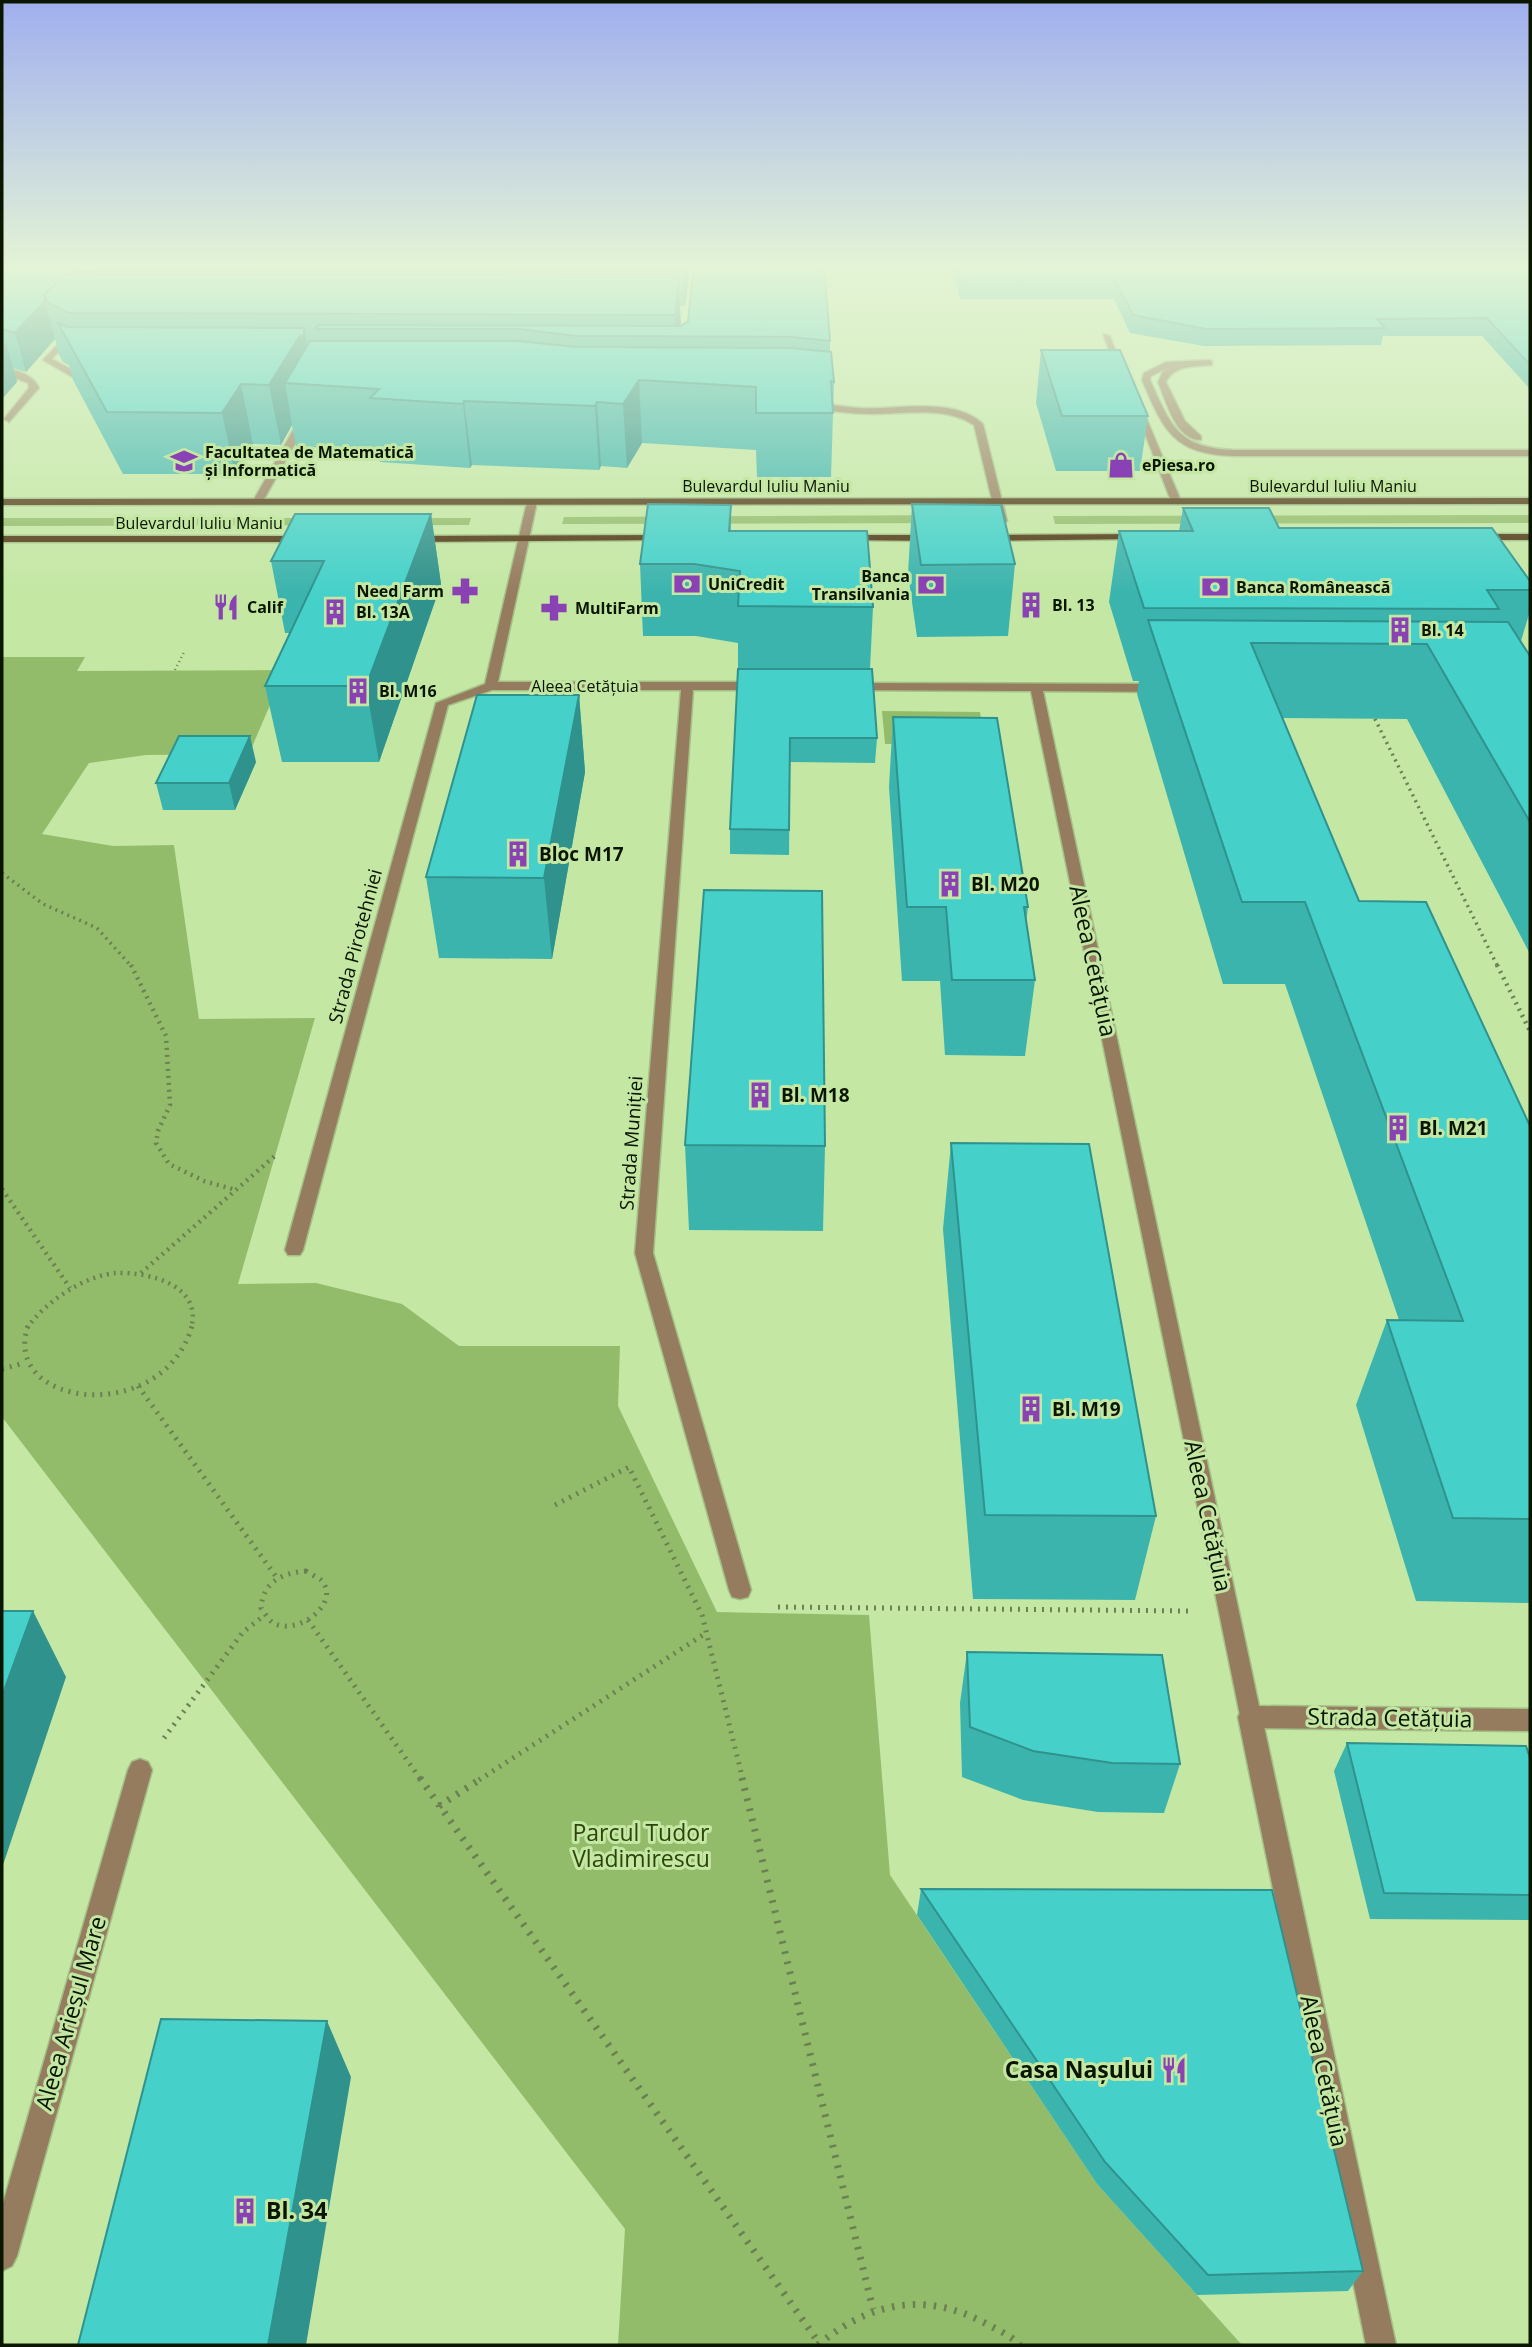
<svg xmlns="http://www.w3.org/2000/svg" width="1532" height="2347" font-family="'Open Sans',sans-serif">
<style>
.green{fill:#93bc6a}
.lines{fill:none;stroke-linecap:round;stroke-linejoin:round}
.service-casing{stroke:#a3c186;stroke-width:3}
.minor-casing{stroke:#a3c186;stroke-width:3}
.primary-casing{stroke:#a3c186;stroke-width:3}
.path-far4{stroke:#6a8154;stroke-width:2.5;stroke-dasharray:1 3.5;stroke-linecap:butt}
.path-far3{stroke:#6a8154;stroke-width:3.5;stroke-dasharray:2 4.5;stroke-linecap:butt}
.path-far2{stroke:#6a8154;stroke-width:4.5;stroke-dasharray:2 5;stroke-linecap:butt}
.path-far1{stroke:#6a8154;stroke-width:5;stroke-dasharray:2 6;stroke-linecap:butt}
.path{stroke:#6a8154;stroke-width:7;stroke-dasharray:2.5 8;stroke-linecap:butt}
.service{fill:#967c5f;fill-rule:evenodd}
.minor{fill:#967c5f;fill-rule:evenodd}
.primary{fill:#4f3614;fill-rule:evenodd}
.wall{fill:#3bb4ae}
.shaded-wall{fill:#30928d}
.building{fill:#45d1ca;stroke:#30928d;stroke-width:2}
.labels{text-anchor:middle;stroke-width:6;stroke-linejoin:round;paint-order:stroke}
.far-poi-label{font-size:16px;font-weight:bold;fill:#0a1600;stroke:#c4e7a4;text-anchor:start}
.far-street-label{font-size:16px;fill:#0a1600;stroke:#c4e7a4}
.poi-label{font-size:19px;font-weight:bold;fill:#0a1600;stroke:#c4e7a4;text-anchor:start}
.street-label{font-size:19px;fill:#0a1600;stroke:#c4e7a4}
.near-street-label{font-size:23px;fill:#0a1600;stroke:#c4e7a4}
.near-park-label{font-size:23px;fill:#2c4509;stroke:#c4e7a4}
.near-poi-label{font-size:23px;font-weight:bold;fill:#0a1600;stroke:#c4e7a4;text-anchor:end}
</style>
<rect width="100%" height="100%" fill="#c4e7a4"/>
<!-- green -->
<path class="green" d="M 964,515 L 965,523 L 562,524 L 564,517 Z
M 1530,515 L 1530,523 L 1055,524 L 1053,516 Z
M 2,518 L 471,518 L 469,525 L 2,526 Z
M 2,657 L 85,657 L 77,671 L 285,670 L 249,754 L 146,755 L 89,763 L 42,834 L 113,846 L 174,845 L 199,1019 L 315,1018 L 238,1284 L 316,1283 L 402,1304 L 459,1346 L 620,1346 L 618,1406 L 717,1612 L 869,1615 L 890,1875 L 1097,2184 L 1242,2345 L 618,2345 L 625,2229 L 2,1417 Z
M 882,711 L 980,712 L 985,744 L 885,744 Z"/>
<g class="lines">
<!-- service casing -->
<g class="service-casing">
<path id="service" d="M 73,328 L 77,331 L 52,359 L 84,376 L 94,377 L 94,381 L 79,381 L 43,360 Z
M 1103,334 L 1110,336 L 1124,374 L 1117,372 Z
M 1209,360 L 1212,361 L 1212,365 C 1195,367 1175,364 1166,382 L 1185,421 L 1201,436 L 1201,440 C 1176,441 1166,401 1158,382 L 1163,371 L 1170,367 L 1151,376 L 1150,380 C 1171,426 1178,448 1234,450 L 1530,450 L 1530,456 L 1234,456 C 1173,454 1164,431 1142,380 L 1144,373 L 1166,362 Z
M 2,367 C 15,369 34,375 39,388 L 9,422 L 4,419 L 29,388 L 28,383 L 2,373 Z
M 811,402 C 827,404 844,407 860,408 C 898,410 953,396 983,424 L 1007,521 L 1002,524 L 997,521 L 974,425 C 945,406 906,414 873,414 C 851,414 829,411 808,407 L 806,405 Z
M 1135,408 L 1143,410 L 1181,501 L 1180,503 L 1171,501 Z
M 306,413 L 311,416 L 263,501 L 254,503 L 253,501 L 301,416 Z
M 1250,1706 L 1258,1709 L 1262,1717 L 1396,2345 L 1366,2345 L 1238,1717 L 1242,1709 Z
M 140,1759 L 148,1762 L 152,1770 L 17,2256 L 12,2266 L 2,2271 L 2,2207 L 128,1770 L 132,1762 Z"/>
</g>
<!-- minor casing -->
<g class="minor-casing">
<path id="minor" d="M 532,499 L 537,502 L 498,682 L 758,682 L 764,686 L 758,690 L 693,690 L 653,1253 L 751,1590 L 748,1597 L 740,1599 L 732,1597 L 729,1590 L 635,1253 L 681,690 L 492,690 L 448,705 L 303,1250 L 300,1255 L 288,1255 L 285,1250 L 436,703 L 485,684 L 527,502 Z
M 849,683 L 1161,684 L 1167,688 L 1161,692 L 1043,691 L 1259,1706 L 1530,1709 L 1530,1731 L 1250,1728 L 1242,1725 L 1031,691 L 845,690 L 845,684 Z"/>
</g>
<!-- primary casing -->
<g class="primary-casing">
<path id="primary" d="M 1530,498 L 1530,504 L 2,505 L 2,499 Z
M 1139,534 L 1144,537 L 1143,539 L 985,541 L 980,538 L 985,535 Z
M 1530,534 L 1530,540 L 1475,540 L 1470,537 L 1475,534 Z
M 667,535 L 672,538 L 671,540 L 411,542 L 406,539 L 411,536 Z
M 845,535 L 933,535 L 938,538 L 933,541 L 841,540 L 840,538 Z
M 2,536 L 306,536 L 311,539 L 306,542 L 2,542 Z"/>
</g>
<!-- path-far4 -->
<path class="path-far4" d="M 175,670 L 185,650"/>
<!-- path-far3 -->
<path class="path-far3" d="M 1372,713 L 1498,967
M 2,873 L 43,904 L 97,928 L 132,967"/>
<!-- path-far2 -->
<path class="path-far2" d="M 131,965 L 166,1036 L 170,1105 L 158,1131 L 156,1143 L 169,1164 L 204,1181 L 236,1190
M 1497,965 L 1530,1031
M 2,1189 L 70,1288
M 141,1273 L 277,1154
M 27,1328 C 45,1302 86,1274 118,1273 C 150,1272 203,1286 191,1328"/>
<!-- path-far1 -->
<path class="path-far1" d="M 28,1326 C 0,1408 163,1427 192,1326
M 2,1369 L 24,1363
M 138,1386 L 277,1578
M 555,1505 L 629,1467 L 702,1615 L 743,1780
M 306,1571 C 310,1574 317,1577 321,1580 C 343,1604 294,1638 272,1622 C 268,1619 264,1612 261,1608 C 263,1582 282,1573 306,1571 Z
M 778,1607 L 1189,1611
M 308,1620 L 421,1780
M 164,1738 L 243,1632 L 265,1615
M 479,1780 L 706,1633"/>
<!-- path -->
<path class="path" d="M 420,1778 L 819,2343
M 742,1778 L 873,2309
M 439,1806 L 482,1778
M 818,2345 C 868,2303 923,2291 983,2322 C 996,2329 1010,2335 1020,2345"/>
<!-- service -->
<use href="#service" class="service"/>
<!-- minor -->
<use href="#minor" class="minor"/>
<!-- primary -->
<use href="#primary" class="primary"/>
</g>
<!-- wall -->
<path class="wall" d="M 2,265 L 689,265 L 689,273 L 685,306 L 680,306 L 681,326 L 830,341 L 830,352 L 834,382 L 831,477 L 757,477 L 756,450 L 642,443 L 627,468 L 601,466 L 599,470 L 472,465 L 470,468 L 380,462 L 378,452 L 296,446 L 292,425 L 281,445 L 253,444 L 235,474 L 123,474 L 73,380 L 69,365 L 63,362 L 59,355 L 55,339 L 26,372 L 13,368 L 17,382 L 2,399 Z
M 951,265 L 1530,265 L 1530,389 L 1482,336 L 1383,336 L 1381,345 L 1204,346 L 1130,333 L 1114,299 L 960,299 Z
M 1041,350 L 1148,416 L 1140,471 L 1056,471 L 1036,403 Z
M 912,504 L 1015,564 L 1008,636 L 917,637 L 908,574 Z
M 731,505 L 731,531 L 873,607 L 870,669 L 877,738 L 875,763 L 790,762 L 789,855 L 730,854 L 730,829 L 738,669 L 738,643 L 696,636 L 643,636 L 640,564 Z
M 1183,508 L 1530,581 L 1530,611 L 1521,641 L 1530,656 L 1530,954 L 1407,719 L 1282,718 L 1359,901 L 1530,1126 L 1530,1603 L 1416,1601 L 1356,1405 L 1387,1320 L 1399,1320 L 1285,984 L 1223,984 L 1137,694 L 1139,681 L 1133,681 L 1109,602 L 1119,531 L 1179,531 Z
M 431,514 L 441,584 L 379,762 L 282,762 L 265,686 L 290,633 L 285,633 L 271,561 Z
M 579,695 L 585,772 L 552,959 L 439,958 L 426,877 Z
M 893,717 L 1028,907 L 1026,923 L 1035,980 L 1025,1056 L 945,1055 L 940,981 L 902,981 L 889,787 Z
M 256,762 L 235,810 L 163,810 L 156,783 Z
M 951,1143 L 1156,1516 L 1135,1600 L 973,1599 L 943,1229 Z
M 685,1145 L 825,1146 L 823,1231 L 689,1230 Z
M 967,1652 L 1180,1764 L 1164,1813 L 1098,1812 L 1023,1800 L 962,1777 L 960,1703 Z
M 1347,1743 L 1530,1758 L 1530,1920 L 1370,1919 L 1334,1771 Z
M 921,1889 L 1363,2271 L 1348,2291 L 1197,2295 L 1097,2184 L 917,1915 Z"/>
<!-- shaded-wall -->
<path class="shaded-wall" d="M 81,265 L 95,265 L 101,289 L 48,303 Z
M 683,265 L 689,265 L 689,273 L 685,306 Z
M 679,276 L 681,334 L 675,336 L 675,315 Z
M 45,301 L 55,339 L 26,372 L 15,333 Z
M 304,328 L 314,385 L 285,383 L 292,425 L 281,445 L 269,385 Z
M 6,342 L 17,382 L 2,399 L 2,347 Z
M 639,380 L 642,443 L 627,468 L 623,404 Z
M 241,384 L 253,444 L 235,474 L 222,413 Z
M 464,401 L 472,465 L 470,468 L 463,404 Z
M 597,402 L 601,466 L 599,470 L 595,406 Z
M 431,514 L 441,584 L 379,762 L 366,686 Z
M 579,695 L 585,772 L 552,959 L 544,878 Z
M 250,736 L 256,762 L 235,810 L 229,783 Z
M 33,1611 L 66,1677 L 2,1868 L 2,1696 Z
M 327,2021 L 351,2077 L 306,2345 L 268,2345 Z"/>
<!-- building -->
<path class="building" d="M 2,265 L 81,265 L 73,274 L 66,274 L 44,295 L 45,301 L 15,333 L 2,329 Z
M 694,265 L 824,265 L 830,341 L 792,337 L 576,336 L 519,329 L 315,329 L 319,325 L 681,326 L 688,321 Z
M 957,265 L 1530,265 L 1530,365 L 1487,318 L 1377,319 L 1385,328 L 1206,329 L 1133,315 L 1116,282 L 961,282 Z
M 66,274 L 679,276 L 675,315 L 69,313 L 48,303 L 44,295 Z
M 58,323 L 67,327 L 304,328 L 304,334 L 299,337 L 269,385 L 241,384 L 222,413 L 107,412 Z
M 310,341 L 519,341 L 576,347 L 791,348 L 831,352 L 834,382 L 831,381 L 833,413 L 756,413 L 756,387 L 639,380 L 623,404 L 597,402 L 595,406 L 464,401 L 463,404 L 370,398 L 379,389 L 285,383 Z
M 1041,350 L 1120,350 L 1148,416 L 1062,416 Z
M 648,504 L 731,505 L 729,531 L 867,531 L 873,607 L 738,606 L 740,571 L 694,564 L 640,564 Z
M 912,504 L 1001,505 L 1015,564 L 921,565 Z
M 1183,508 L 1269,508 L 1279,528 L 1492,528 L 1530,581 L 1530,590 L 1487,590 L 1499,609 L 1144,608 L 1119,531 L 1193,531 Z
M 295,514 L 431,514 L 366,686 L 265,686 L 324,561 L 271,561 Z
M 1148,620 L 1508,622 L 1530,656 L 1530,822 L 1427,644 L 1251,643 L 1359,901 L 1426,902 L 1530,1126 L 1530,1519 L 1453,1518 L 1387,1320 L 1463,1321 L 1305,902 L 1242,902 Z
M 738,669 L 872,669 L 877,738 L 790,738 L 789,830 L 730,829 Z
M 477,695 L 579,695 L 544,878 L 426,877 Z
M 893,717 L 997,718 L 1028,907 L 1024,907 L 1035,980 L 952,980 L 946,907 L 907,907 Z
M 179,736 L 250,736 L 229,783 L 156,783 Z
M 704,890 L 822,891 L 825,1146 L 685,1145 Z
M 951,1143 L 1089,1144 L 1156,1516 L 985,1515 Z
M 2,1611 L 33,1611 L 2,1696 Z
M 967,1652 L 1162,1655 L 1180,1764 L 1112,1763 L 1033,1751 L 970,1727 Z
M 1347,1743 L 1526,1746 L 1530,1758 L 1530,1895 L 1384,1893 Z
M 921,1889 L 1272,1890 L 1363,2271 L 1208,2275 L 1105,2162 Z
M 161,2019 L 327,2021 L 268,2345 L 78,2345 Z"/>
<!-- sky -->
<linearGradient id="sky" x2="0" y2="1"><stop stop-color="#a0afee"/><stop offset="0.45" stop-color="#e4f4d6"/><stop offset="1" stop-color="#e4f4d6" stop-opacity="0"/></linearGradient>
<rect width="1532" height="594" fill="url(#sky)"/>
<!-- icons -->
<defs>
<g id="university-bare" transform="scale(2.1)"><path d="M0-5L7-2L0 1L-7-2ZM-4 1L0 2.5L4 1V4Q0 6-4 4Z" fill="#8941b4" stroke="#c4e7a4" stroke-width="2.5" paint-order="stroke"/></g>
<g id="shop-bare" transform="scale(2.1)"><path d="M-5-2.5h2.3a2.7 3.5 0 0 1 5.4 0H5L5.5 6h-11ZM-1.5-2.5h3a1.5 2.3 0 0 0-3 0Z" fill="#8941b4" stroke="#c4e7a4" stroke-width="2.5" paint-order="stroke"/></g>
<g id="bank-bare" transform="scale(2.1)"><path d="M-6-4H6V4H-6ZM0-2.3a2.3 2.3 0 1 0 0 4.6a2.3 2.3 0 1 0 0-4.6Z" fill="#8941b4" stroke="#c4e7a4" stroke-width="2.5" paint-order="stroke"/></g>
<g id="pharmacy-bare" transform="scale(2.1)"><path d="M-2-6h4v4h4v4h-4v4h-4v-4h-4v-4h4Z" fill="#8941b4" stroke="#c4e7a4" stroke-width="2.5" paint-order="stroke"/></g>
<g id="building-bare" transform="scale(2.1)"><path d="M-4-6H4V6H1V3H-1V6H-4ZM-2.5-4.3h1.7v1.8h-1.7ZM.8-4.3h1.7v1.8H.8ZM-2.5-1h1.7V.8h-1.7ZM.8-1h1.7V.8H.8Z" fill="#8941b4" stroke="#c4e7a4" stroke-width="2.5" paint-order="stroke"/></g>
<g id="restaurant-bare" transform="scale(2.1)"><path d="M-5-6h1v4h1v-4h1v4h1v-4h1v5L-1.5 .5V6h-2V.5L-5-1ZM5-6V6H3V1.5H1.5Q1.5-4 5-6Z" fill="#8941b4" stroke="#c4e7a4" stroke-width="2.5" paint-order="stroke"/></g>
</defs>
<g fill-rule="evenodd">
<use href="#university-bare" x="184" y="461"/>
<use href="#shop-bare" x="1121" y="465"/>
<use href="#bank-bare" x="687" y="584"/>
<use href="#bank-bare" x="931" y="585"/>
<use href="#bank-bare" x="1215" y="587"/>
<use href="#pharmacy-bare" x="465" y="591"/>
<use href="#building-bare" x="1031" y="605"/>
<use href="#restaurant-bare" x="226" y="607"/>
<use href="#pharmacy-bare" x="554" y="608"/>
<use href="#building-bare" x="335" y="612"/>
<use href="#building-bare" x="1400" y="630"/>
<use href="#building-bare" x="358" y="691"/>
<use href="#building-bare" x="518" y="854"/>
<use href="#building-bare" x="950" y="884"/>
<use href="#building-bare" x="760" y="1095"/>
<use href="#building-bare" x="1398" y="1128"/>
<use href="#building-bare" x="1031" y="1409"/>
<use href="#restaurant-bare" x="1174" y="2070"/>
<use href="#building-bare" x="245" y="2211"/>
</g>
<g class="labels">
<!-- far-poi labels -->
<g class="far-poi-label">
<text x="205" y="458">Facultatea de Matematică<tspan x="205" dy="18">și Informatică</tspan></text>
<text x="1142" y="471">ePiesa.ro</text>
<text x="910" y="582" text-anchor="end">Banca<tspan x="910" dy="18">Transilvania</tspan></text>
<text x="708" y="590">UniCredit</text>
<text x="1236" y="593">Banca Românească</text>
<text x="444" y="597" text-anchor="end">Need Farm</text>
<text x="1052" y="611">Bl. 13</text>
<text x="247" y="613">Calif</text>
<text x="575" y="614">MultiFarm</text>
<text x="356" y="618">Bl. 13A</text>
<text x="1421" y="636">Bl. 14</text>
<text x="379" y="697">Bl. M16</text>
</g>
<!-- far-street labels -->
<g class="far-street-label">
<text x="766" y="492">Bulevardul Iuliu Maniu</text>
<text x="1333" y="492">Bulevardul Iuliu Maniu</text>
<text x="199" y="529">Bulevardul Iuliu Maniu</text>
<text x="585" y="692">Aleea Cetățuia</text>
</g>
<!-- poi labels -->
<g class="poi-label">
<text x="539" y="861">Bloc M17</text>
<text x="971" y="891">Bl. M20</text>
<text x="781" y="1102">Bl. M18</text>
<text x="1419" y="1135">Bl. M21</text>
<text x="1052" y="1416">Bl. M19</text>
</g>
<!-- street labels -->
<g class="street-label">
<text transform="translate(355 946) rotate(-75)" y="7">Strada Pirotehniei</text>
<text transform="translate(631 1143) rotate(-86)" y="7">Strada Muniției</text>
</g>
<!-- near-street labels -->
<g class="near-street-label">
<text transform="translate(1093 961) rotate(78)" y="8">Aleea Cetățuia</text>
<text transform="translate(1208 1516) rotate(78)" y="8">Aleea Cetățuia</text>
<text transform="translate(1390 1718) rotate(1)" y="8">Strada Cetățuia</text>
<text transform="translate(71 2013) rotate(-74)" y="8">Aleea Arieșul Mare</text>
<text transform="translate(1324 2071) rotate(78)" y="8">Aleea Cetățuia</text>
</g>
<!-- near-park labels -->
<g class="near-park-label">
<text x="641" y="1841">Parcul Tudor<tspan x="641" dy="26">Vladimirescu</tspan></text>
</g>
<!-- near-poi labels -->
<g class="near-poi-label">
<text x="1153" y="2078">Casa Nașului</text>
<text x="266" y="2219" text-anchor="start">Bl. 34</text>
</g>
</g>
<!-- border -->
<rect width="1532" height="2347" fill="none" stroke="#0a1600" stroke-width="7"/>
</svg>
